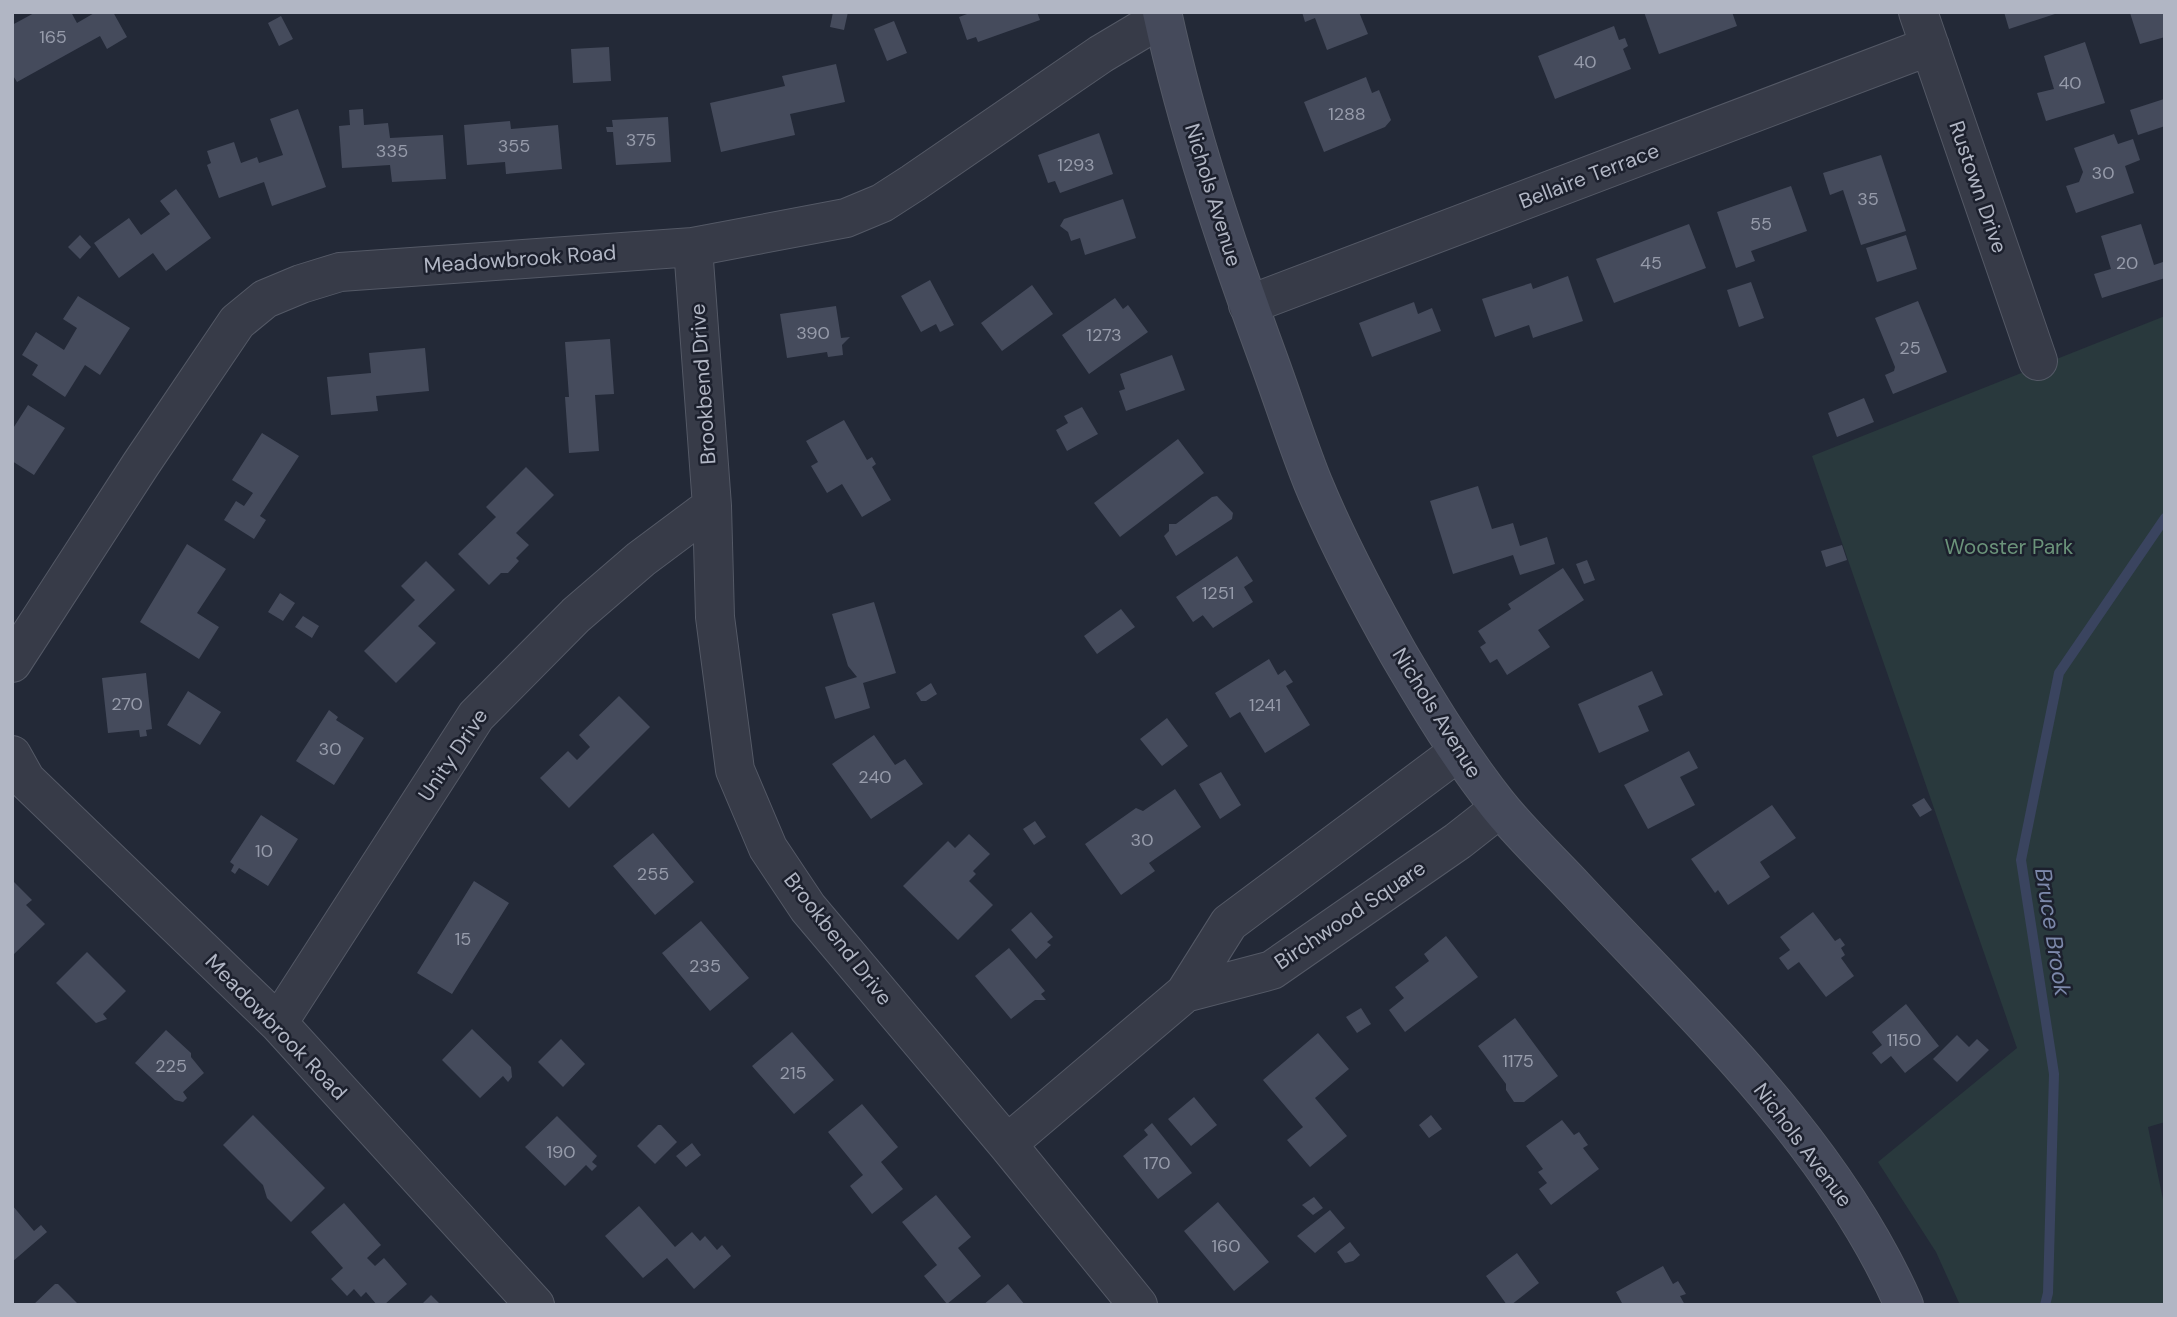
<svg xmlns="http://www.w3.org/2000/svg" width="2177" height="1317" font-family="'DM Sans',sans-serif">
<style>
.green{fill:#29393d}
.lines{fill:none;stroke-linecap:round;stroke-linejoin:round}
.stream{stroke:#3a445f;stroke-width:10}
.building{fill:#454b5c}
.minor-casing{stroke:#545966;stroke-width:40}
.secondary-casing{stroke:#545966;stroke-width:40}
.minor{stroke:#373b48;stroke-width:38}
.secondary{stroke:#454a5b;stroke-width:38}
.labels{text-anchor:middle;stroke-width:5;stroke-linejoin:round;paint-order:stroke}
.number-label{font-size:18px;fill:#969baa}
.street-label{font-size:21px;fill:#b1b6c4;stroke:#1c202d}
.park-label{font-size:21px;fill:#6b937a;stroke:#1c202d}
.water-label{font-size:23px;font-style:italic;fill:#7c88aa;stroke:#1c202d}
</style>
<rect width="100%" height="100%" fill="#232937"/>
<!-- green -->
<path class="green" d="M 2165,316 L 2165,1122 L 2148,1127 L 2165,1209 L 2165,1304 L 1960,1305 L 1936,1252 L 1878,1162 L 2017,1048 L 1812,456 Z"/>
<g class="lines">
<!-- stream -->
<path class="stream" d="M 2045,1305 L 2048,1293 L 2054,1074 L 2021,860 L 2059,673 L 2165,518"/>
</g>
<!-- building -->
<path class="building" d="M 36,12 L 71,12 L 77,23 L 96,12 L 113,12 L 127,37 L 107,49 L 100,36 L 17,82 L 12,74 L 12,25 Z
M 833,12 L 848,12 L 844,30 L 830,27 Z
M 966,12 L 1037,12 L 1040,20 L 978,42 L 976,37 L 967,40 L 959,17 L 967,14 Z
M 1302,12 L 1359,12 L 1368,34 L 1327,50 L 1315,18 L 1305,22 Z
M 1644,12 L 1732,12 L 1737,26 L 1659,54 Z
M 2004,12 L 2058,12 L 2058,13 L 2009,29 Z
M 2165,12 L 2165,37 L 2140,44 L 2130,13 Z
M 281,16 L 293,39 L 279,46 L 268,23 Z
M 894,21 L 907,53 L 887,61 L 874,29 Z
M 1614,26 L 1619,40 L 1625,38 L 1628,46 L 1623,49 L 1631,69 L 1555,99 L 1538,56 Z
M 2085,42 L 2105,103 L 2046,121 L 2037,93 L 2054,89 L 2044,56 Z
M 609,47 L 611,81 L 573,83 L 571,49 Z
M 836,64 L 845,102 L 790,114 L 795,135 L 721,152 L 710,103 L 785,86 L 782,76 Z
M 1366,77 L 1372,93 L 1379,90 L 1391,120 L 1385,127 L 1324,152 L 1304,102 Z
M 2164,99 L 2165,126 L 2138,135 L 2130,110 Z
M 298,109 L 326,187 L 272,206 L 264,182 L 219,198 L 207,165 L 211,163 L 207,151 L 234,142 L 241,163 L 257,157 L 259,163 L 283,155 L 270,119 Z
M 363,109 L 364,125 L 388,123 L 390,138 L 443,135 L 446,179 L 392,182 L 390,165 L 342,168 L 339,126 L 350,125 L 349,110 Z
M 668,117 L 671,162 L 616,165 L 613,132 L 607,132 L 606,127 L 613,127 L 612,120 Z
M 510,121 L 511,129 L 558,125 L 562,169 L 506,174 L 505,162 L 467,165 L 464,125 Z
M 1099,133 L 1113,174 L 1060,193 L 1055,181 L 1048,183 L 1038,155 Z
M 2114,134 L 2118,144 L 2133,139 L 2140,160 L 2125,166 L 2134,193 L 2076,213 L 2066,186 L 2079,182 L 2083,172 L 2074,148 Z
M 1881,155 L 1906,231 L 1861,245 L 1843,190 L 1830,195 L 1823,173 Z
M 1791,186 L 1807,231 L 1751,251 L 1755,261 L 1736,268 L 1717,212 Z
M 176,189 L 211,238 L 166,271 L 153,253 L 119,278 L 94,243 L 129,218 L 141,235 L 170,214 L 160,201 Z
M 1123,199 L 1136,238 L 1085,255 L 1080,238 L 1071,241 L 1068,232 L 1060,226 L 1064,219 Z
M 1689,224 L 1706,268 L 1614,303 L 1596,259 Z
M 2141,224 L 2154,265 L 2163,262 L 2165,278 L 2102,298 L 2094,274 L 2111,269 L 2101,236 Z
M 80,235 L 91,247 L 80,259 L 68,247 Z
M 1906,235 L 1917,269 L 1877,282 L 1866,248 Z
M 1568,276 L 1583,321 L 1533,338 L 1529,325 L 1495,337 L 1482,299 L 1531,283 L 1533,289 Z
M 930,280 L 954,325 L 940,332 L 936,324 L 921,332 L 901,296 Z
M 1751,282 L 1764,318 L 1739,327 L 1727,290 Z
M 1032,285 L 1053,314 L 1002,351 L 981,323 Z
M 78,296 L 130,328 L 100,375 L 85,365 L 65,397 L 32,375 L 38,365 L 22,355 L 36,332 L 64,350 L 77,328 L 63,319 Z
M 1115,298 L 1123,309 L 1128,305 L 1148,332 L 1089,374 L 1062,335 Z
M 1918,301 L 1947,372 L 1893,394 L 1885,375 L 1894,371 L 1895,367 L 1875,318 Z
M 1414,302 L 1418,314 L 1432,308 L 1441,331 L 1372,357 L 1359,323 Z
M 836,306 L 841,338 L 850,337 L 842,345 L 843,355 L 828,357 L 827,352 L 787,358 L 780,314 Z
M 610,339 L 614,394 L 595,395 L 599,451 L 569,453 L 565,397 L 569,397 L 565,342 Z
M 425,348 L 429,391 L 376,396 L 378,411 L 331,415 L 327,377 L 371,373 L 369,353 Z
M 1172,355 L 1185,390 L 1126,411 L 1119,391 L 1125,389 L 1120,374 Z
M 1864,398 L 1874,422 L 1837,437 L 1828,413 Z
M 28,405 L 65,428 L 34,475 L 12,461 L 12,430 Z
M 1082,407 L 1098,434 L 1067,451 L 1056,430 L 1068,423 L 1064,416 Z
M 844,420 L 867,460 L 872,457 L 876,464 L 872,467 L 891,500 L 862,517 L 842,484 L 827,493 L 811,466 L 818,462 L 806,441 Z
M 262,433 L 299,456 L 260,516 L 266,520 L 254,539 L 224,520 L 236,501 L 244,506 L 253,493 L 232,480 Z
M 1178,439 L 1204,473 L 1120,537 L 1094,503 Z
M 526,467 L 554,495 L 516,533 L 529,545 L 516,558 L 519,561 L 508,573 L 501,573 L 489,585 L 458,554 L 496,517 L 486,507 Z
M 1478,486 L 1492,529 L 1513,523 L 1520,546 L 1547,537 L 1555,564 L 1520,575 L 1513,555 L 1453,574 L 1430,501 Z
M 1217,496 L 1233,513 L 1232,519 L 1176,556 L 1164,536 L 1169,531 L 1169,524 L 1176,524 L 1212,497 Z
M 187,544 L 226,569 L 197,613 L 219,627 L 199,659 L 140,622 Z
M 1842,545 L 1847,560 L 1826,567 L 1821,551 Z
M 1237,556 L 1253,581 L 1244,587 L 1253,602 L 1213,628 L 1201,613 L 1203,615 L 1193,622 L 1176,597 Z
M 1587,560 L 1595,580 L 1584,584 L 1576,564 Z
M 426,561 L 455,590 L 418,626 L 436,643 L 396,683 L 364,651 L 415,600 L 401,586 Z
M 1563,568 L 1584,600 L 1538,630 L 1550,647 L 1507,675 L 1497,659 L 1490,663 L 1480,647 L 1486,643 L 1478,631 L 1511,609 L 1508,604 Z
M 280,593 L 295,603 L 283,621 L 268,612 Z
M 874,602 L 896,673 L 863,683 L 870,708 L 835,719 L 825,687 L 857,677 L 848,666 L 832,614 Z
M 1121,609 L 1135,627 L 1097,654 L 1084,636 Z
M 303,616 L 319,626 L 312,638 L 295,627 Z
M 1269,659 L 1278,675 L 1285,670 L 1293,682 L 1286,686 L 1310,725 L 1265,753 L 1240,712 L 1230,718 L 1215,693 Z
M 1652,671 L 1663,695 L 1638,706 L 1649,731 L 1599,753 L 1578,704 Z
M 146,673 L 152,729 L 146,730 L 147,736 L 140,737 L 139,730 L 108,733 L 102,678 Z
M 931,683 L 937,694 L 926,701 L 921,701 L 916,693 Z
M 188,691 L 221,712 L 200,745 L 167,725 Z
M 619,696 L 650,727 L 569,808 L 540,778 L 568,751 L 577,760 L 590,747 L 579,735 Z
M 329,710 L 338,717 L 336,720 L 364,738 L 334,785 L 296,761 Z
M 1167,718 L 1188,746 L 1162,766 L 1140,739 Z
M 874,735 L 895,765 L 905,759 L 923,784 L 871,819 L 832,764 Z
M 1689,751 L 1698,768 L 1680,777 L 1695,805 L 1648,829 L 1624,785 Z
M 1221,772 L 1241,805 L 1220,819 L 1199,784 Z
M 1175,789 L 1201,827 L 1149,863 L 1155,871 L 1121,895 L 1085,844 L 1136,808 L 1143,811 Z
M 1924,798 L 1932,810 L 1920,817 L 1912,805 Z
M 1772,805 L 1796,838 L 1760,862 L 1770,877 L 1728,905 L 1718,890 L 1715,893 L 1691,859 Z
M 261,815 L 298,839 L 268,886 L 239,868 L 235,874 L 231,871 L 234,865 L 230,862 Z
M 1035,821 L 1046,837 L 1034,845 L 1023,829 Z
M 653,833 L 694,882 L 655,915 L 613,866 Z
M 969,834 L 990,854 L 973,871 L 976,874 L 969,881 L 993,905 L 958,940 L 903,886 L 948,841 L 955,848 Z
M 12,880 L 32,900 L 26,905 L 45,924 L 12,956 Z
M 474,881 L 509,903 L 452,994 L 417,973 Z
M 1031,912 L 1053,937 L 1047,942 L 1051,945 L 1036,959 L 1011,930 Z
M 1813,912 L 1835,941 L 1840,938 L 1845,945 L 1841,948 L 1845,955 L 1841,958 L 1854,976 L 1826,997 L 1799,962 L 1788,970 L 1779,958 L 1790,950 L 1780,937 Z
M 701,921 L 749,978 L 710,1011 L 662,953 Z
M 1446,936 L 1478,977 L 1405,1032 L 1389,1010 L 1404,998 L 1395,987 L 1429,961 L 1424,954 Z
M 1009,948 L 1045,991 L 1041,994 L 1046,1000 L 1035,1000 L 1011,1019 L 975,976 Z
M 87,952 L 126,991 L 103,1014 L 107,1019 L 96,1023 L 56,983 Z
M 1906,1004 L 1939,1046 L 1905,1073 L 1891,1056 L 1881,1064 L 1872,1053 L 1882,1045 L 1872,1032 Z
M 1361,1008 L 1371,1024 L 1357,1033 L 1346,1017 Z
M 1515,1018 L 1558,1076 L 1524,1102 L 1514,1102 L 1506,1090 L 1506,1084 L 1478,1046 Z
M 472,1029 L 511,1067 L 512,1077 L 508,1082 L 503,1076 L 480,1098 L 442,1060 Z
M 166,1030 L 191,1053 L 191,1057 L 204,1073 L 183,1092 L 187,1098 L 183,1102 L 175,1100 L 135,1063 Z
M 792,1032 L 834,1080 L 794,1114 L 752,1066 Z
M 1318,1033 L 1349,1069 L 1315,1098 L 1347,1136 L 1310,1167 L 1287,1140 L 1303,1127 L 1263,1080 Z
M 1957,1035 L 1969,1047 L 1977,1039 L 1989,1050 L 1957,1082 L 1933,1059 Z
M 561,1039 L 585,1064 L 563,1087 L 538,1062 Z
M 1194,1097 L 1217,1125 L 1191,1146 L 1168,1119 Z
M 862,1104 L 898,1147 L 881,1162 L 903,1189 L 872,1214 L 850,1186 L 863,1175 L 828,1132 Z
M 253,1115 L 325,1188 L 291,1222 L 267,1198 L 263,1185 L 223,1145 Z
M 1431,1115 L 1442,1129 L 1429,1138 L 1419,1125 Z
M 557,1116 L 597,1156 L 592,1162 L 597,1166 L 592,1171 L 586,1165 L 565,1186 L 525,1147 Z
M 1562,1120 L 1574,1135 L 1579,1132 L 1588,1145 L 1583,1148 L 1599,1169 L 1551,1205 L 1539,1189 L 1547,1183 L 1538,1172 L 1543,1169 L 1526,1146 Z
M 1152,1123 L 1192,1173 L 1158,1199 L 1123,1156 L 1148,1135 L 1144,1130 Z
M 658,1125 L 661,1125 L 677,1142 L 655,1164 L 637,1146 Z
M 692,1143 L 701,1155 L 686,1167 L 676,1156 Z
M 936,1195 L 971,1237 L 958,1248 L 981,1276 L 947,1304 L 924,1276 L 937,1265 L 902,1222 Z
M 1314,1197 L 1323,1208 L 1313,1215 L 1302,1205 Z
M 1218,1202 L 1269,1262 L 1234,1291 L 1184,1231 Z
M 344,1203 L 381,1245 L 367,1258 L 375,1266 L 384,1258 L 407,1284 L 384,1305 L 377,1305 L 366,1292 L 361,1297 L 354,1289 L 347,1296 L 331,1279 L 343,1268 L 311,1232 Z
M 12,1205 L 34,1231 L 41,1225 L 47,1232 L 12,1262 Z
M 639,1206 L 675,1247 L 692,1232 L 700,1241 L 705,1236 L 717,1250 L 722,1245 L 731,1256 L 694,1289 L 667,1258 L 643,1278 L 605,1236 Z
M 1330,1210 L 1345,1228 L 1315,1253 L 1297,1236 Z
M 1350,1242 L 1360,1255 L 1353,1261 L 1345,1263 L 1337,1252 Z
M 1517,1253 L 1539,1283 L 1511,1305 L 1507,1305 L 1486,1276 Z
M 1663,1266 L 1673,1284 L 1678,1281 L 1686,1294 L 1680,1296 L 1685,1305 L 1623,1305 L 1616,1292 Z
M 55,1284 L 58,1284 L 79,1305 L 33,1305 Z
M 1008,1284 L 1025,1305 L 983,1305 Z
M 431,1295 L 441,1305 L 421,1305 Z"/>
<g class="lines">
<!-- minor casing -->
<g class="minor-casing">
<path id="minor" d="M 1918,12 L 2038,361
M 693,247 L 712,506 L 715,617 L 735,770 L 768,848 L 808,908 L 1007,1144 L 1138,1305
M 1248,305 L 1930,46
M 12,663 L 141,464 L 237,322 L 265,299 L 301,284 L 340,272 L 693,247 L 846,218 L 882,203 L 913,183 L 1101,54 L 1163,17
M 12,755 L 26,780 L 278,1023 L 535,1305
M 1185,993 L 1272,970 L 1458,841 L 1500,808
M 278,1023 L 476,716 L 576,615 L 641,559 L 712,506
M 1007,1144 L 1185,993 L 1229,923 L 1458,752"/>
</g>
<!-- secondary casing -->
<g class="secondary-casing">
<path id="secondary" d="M 1162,12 C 1188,131 1227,247 1269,361 C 1284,402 1297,443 1313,483 C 1337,541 1367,598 1398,653 C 1429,706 1460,757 1498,805 C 1522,835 1550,861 1576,889 C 1696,1018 1831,1140 1904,1305"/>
</g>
<!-- minor -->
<use href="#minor" class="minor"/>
<!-- secondary -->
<use href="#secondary" class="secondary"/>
</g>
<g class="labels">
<!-- number labels -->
<g class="number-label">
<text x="53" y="43">165</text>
<text x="1585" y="68">40</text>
<text x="2070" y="89">40</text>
<text x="1347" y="120">1288</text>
<text x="641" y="146">375</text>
<text x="514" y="152">355</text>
<text x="392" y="157">335</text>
<text x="1076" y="171">1293</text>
<text x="2103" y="179">30</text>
<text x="1868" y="205">35</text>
<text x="1761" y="230">55</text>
<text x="1651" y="269">45</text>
<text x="2127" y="269">20</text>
<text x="813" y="339">390</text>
<text x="1104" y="341">1273</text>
<text x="1910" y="354">25</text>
<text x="1218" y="599">1251</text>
<text x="127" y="710">270</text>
<text x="1265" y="711">1241</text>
<text x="330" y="755">30</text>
<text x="875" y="783">240</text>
<text x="1142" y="846">30</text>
<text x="264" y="857">10</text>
<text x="653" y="880">255</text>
<text x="463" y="945">15</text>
<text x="705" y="972">235</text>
<text x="1904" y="1046">1150</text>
<text x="1518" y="1067">1175</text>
<text x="171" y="1072">225</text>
<text x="793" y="1079">215</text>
<text x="561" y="1158">190</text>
<text x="1157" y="1169">170</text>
<text x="1226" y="1252">160</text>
</g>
<!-- street labels -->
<g class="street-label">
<text transform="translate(1589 176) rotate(-21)" y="7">Bellaire Terrace</text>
<text transform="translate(1978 187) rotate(71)" y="7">Rustown Drive</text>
<text transform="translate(1213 195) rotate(73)" y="7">Nichols Avenue</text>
<text transform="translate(520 259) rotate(-4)" y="7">Meadowbrook Road</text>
<text transform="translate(703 384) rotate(-94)" y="7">Brookbend Drive</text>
<text transform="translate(1437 713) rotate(58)" y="7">Nichols Avenue</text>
<text transform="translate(453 755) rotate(-56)" y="7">Unity Drive</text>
<text transform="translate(1350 915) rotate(-34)" y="7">Birchwood Square</text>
<text transform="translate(838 939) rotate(52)" y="7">Brookbend Drive</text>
<text transform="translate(276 1027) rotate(46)" y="7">Meadowbrook Road</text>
<text transform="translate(1803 1145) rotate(53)" y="7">Nichols Avenue</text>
</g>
<!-- park labels -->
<g class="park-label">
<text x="2009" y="554">Wooster Park</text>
</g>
<!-- water labels -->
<g class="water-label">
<text transform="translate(2053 932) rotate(81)" y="8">Bruce Brook</text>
</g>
</g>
<!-- border -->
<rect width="2177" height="1317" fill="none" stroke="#b1b6c4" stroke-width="28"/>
</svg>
